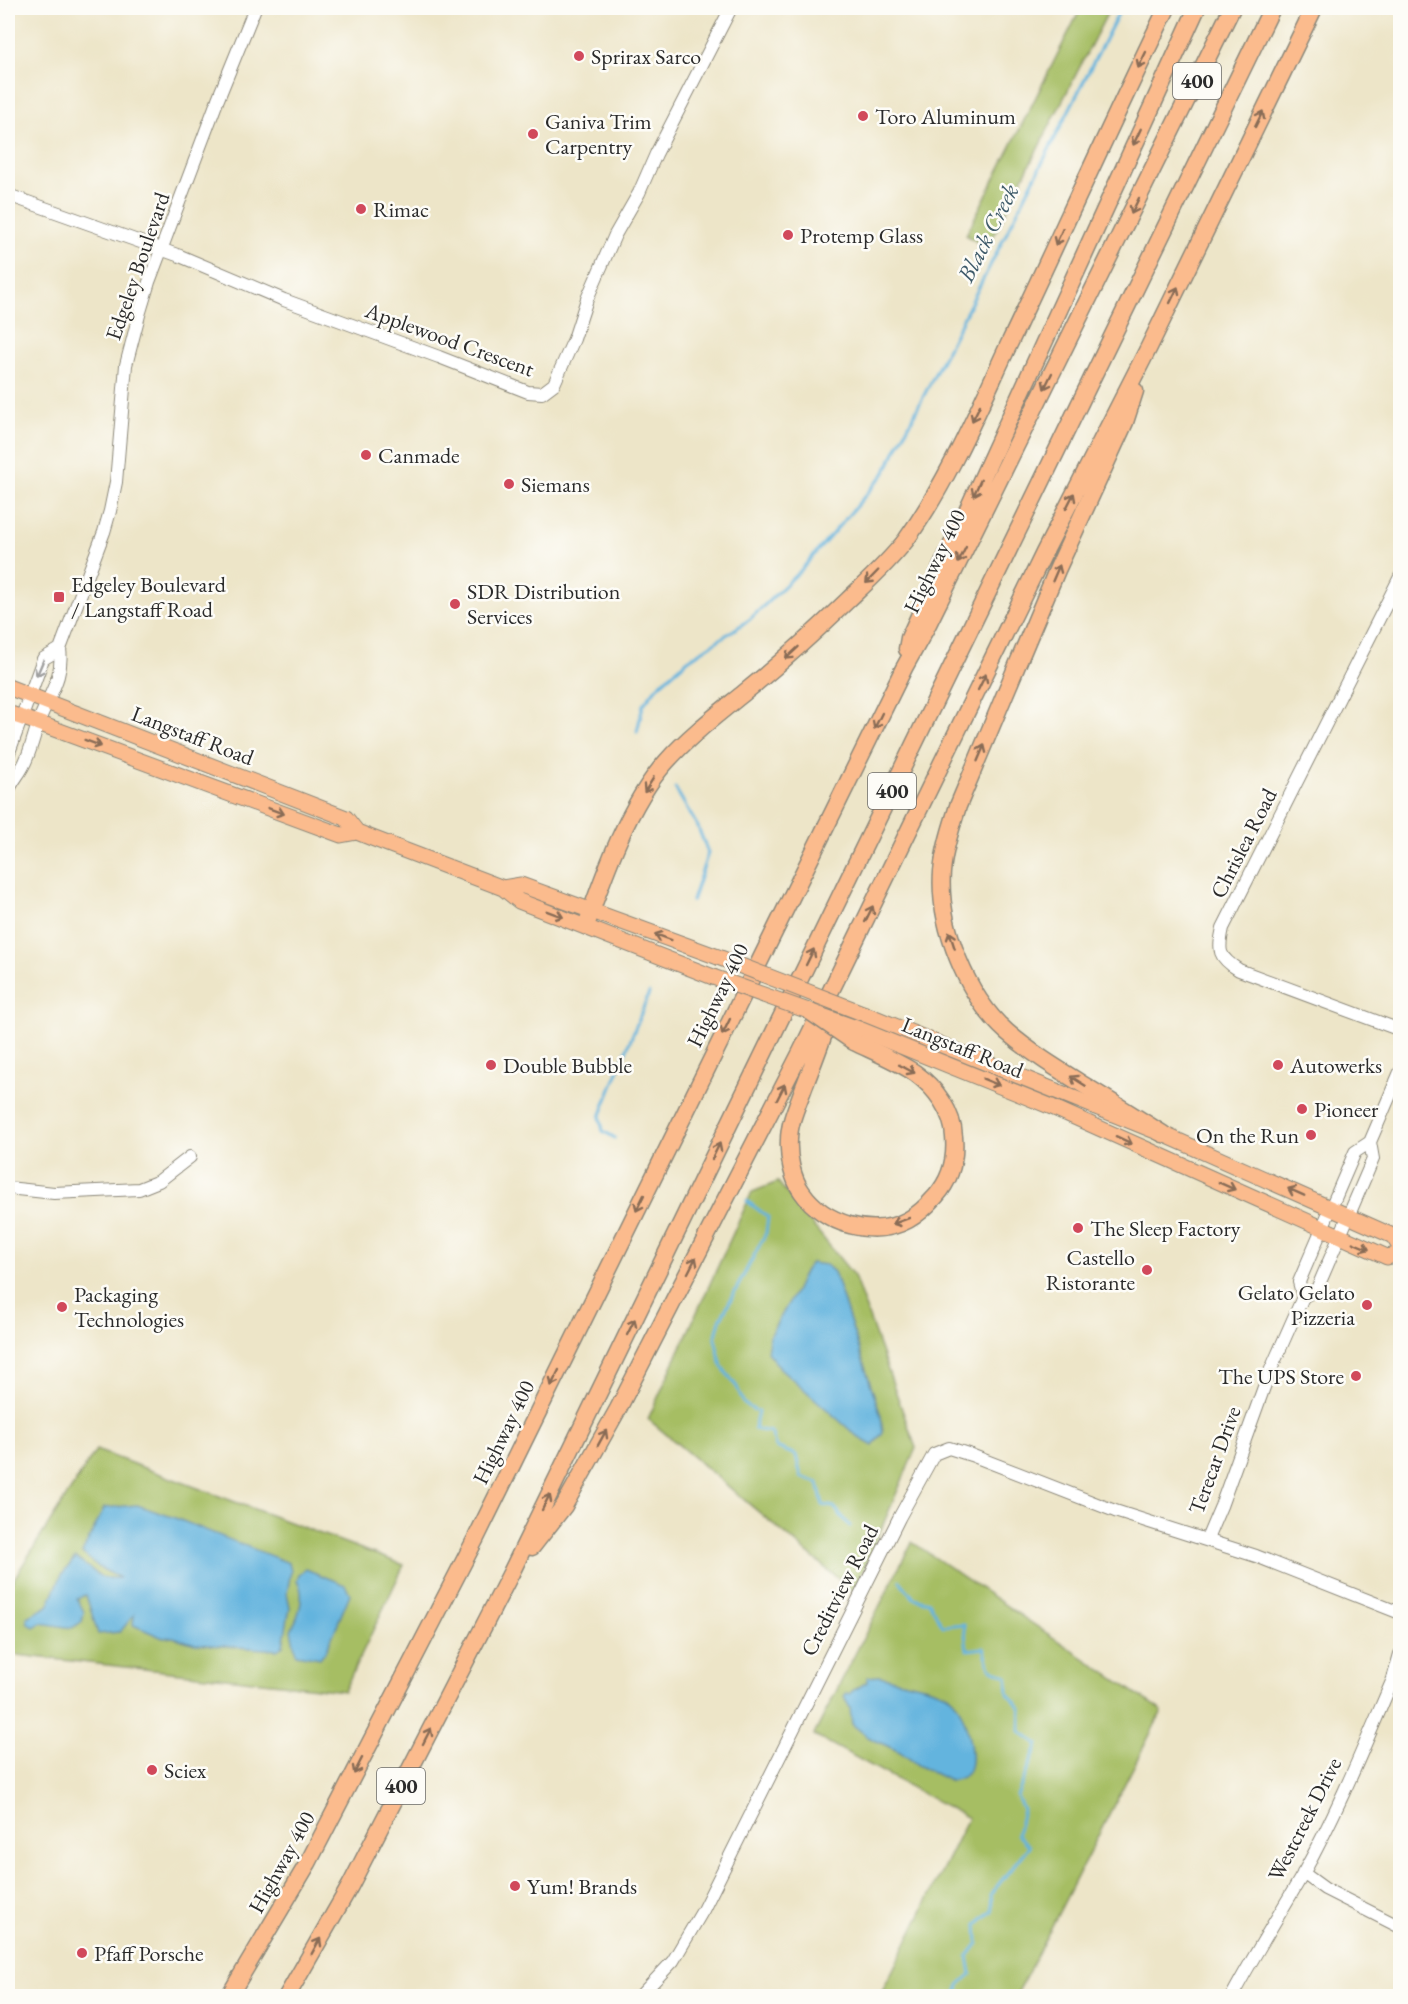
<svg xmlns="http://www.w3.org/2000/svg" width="1408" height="2004" font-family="'EB Garamond',serif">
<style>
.green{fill:#a6be63;stroke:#687447;stroke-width:1.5}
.water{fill:#63b4de;stroke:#477084;stroke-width:1.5}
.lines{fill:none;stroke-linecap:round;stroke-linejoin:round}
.stream{stroke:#63b4de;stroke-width:3}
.minor-casing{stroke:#8c887a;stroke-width:14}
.major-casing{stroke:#8c887a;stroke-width:17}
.highway-casing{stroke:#8c887a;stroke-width:19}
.minor{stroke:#fff;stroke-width:12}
.major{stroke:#fbbb8d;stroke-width:15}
.highway{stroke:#fbbb8d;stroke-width:16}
.major-bridge-casing{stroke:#8c887a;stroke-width:17;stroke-linecap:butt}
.highway-bridge-casing{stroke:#8c887a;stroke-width:19;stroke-linecap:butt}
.major-bridge{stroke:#fbbb8d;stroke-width:15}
.highway-bridge{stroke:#fbbb8d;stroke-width:16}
.oneway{stroke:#896c57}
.oneway2{stroke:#a0a0a0}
.poi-dot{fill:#d1495b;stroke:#fdfcf7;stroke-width:2}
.labels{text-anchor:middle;stroke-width:5;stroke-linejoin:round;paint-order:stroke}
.shield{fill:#fdfcf7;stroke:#6a6a68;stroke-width:1.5}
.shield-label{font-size:21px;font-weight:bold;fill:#2b2b2b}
.poi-label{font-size:22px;fill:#2b2b2b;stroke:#fdfcf7;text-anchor:start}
.street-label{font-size:22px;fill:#2b2b2b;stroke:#fdfcf7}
.water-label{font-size:24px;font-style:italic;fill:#3f5b6a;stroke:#fdfcf7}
</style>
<rect width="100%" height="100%" fill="#fdfcf7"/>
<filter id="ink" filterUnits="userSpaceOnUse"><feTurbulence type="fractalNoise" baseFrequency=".0167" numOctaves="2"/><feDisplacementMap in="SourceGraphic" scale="12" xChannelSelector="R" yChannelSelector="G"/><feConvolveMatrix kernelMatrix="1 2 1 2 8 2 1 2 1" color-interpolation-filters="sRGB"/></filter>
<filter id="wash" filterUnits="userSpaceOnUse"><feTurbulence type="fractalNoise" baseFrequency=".008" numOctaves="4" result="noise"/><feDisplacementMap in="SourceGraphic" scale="24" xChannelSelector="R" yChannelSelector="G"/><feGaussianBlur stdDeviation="1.35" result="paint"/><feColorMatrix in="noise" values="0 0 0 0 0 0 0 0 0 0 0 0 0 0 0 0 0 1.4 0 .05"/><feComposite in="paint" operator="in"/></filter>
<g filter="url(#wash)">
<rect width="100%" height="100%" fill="#ede5c8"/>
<!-- green -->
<path class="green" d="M 1081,8 L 1110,8 L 987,248 L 966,235 Z
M 778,1182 L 854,1276 L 916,1448 L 854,1592 L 648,1419 L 752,1192 Z
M 96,1450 L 404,1565 L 344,1691 L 8,1654 L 8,1588 Z
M 912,1542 L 1162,1711 L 1016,1996 L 880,1996 L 968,1818 L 814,1735 Z"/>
<!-- water -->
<path class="water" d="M 811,1263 L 826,1265 L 834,1272 L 881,1416 L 883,1432 L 873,1446 L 859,1438 L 780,1368 L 767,1352 L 770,1335 L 795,1292 L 805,1270 Z
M 137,1505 L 175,1518 L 289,1563 L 291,1571 L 287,1593 L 290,1607 L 283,1646 L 277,1650 L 195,1644 L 173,1637 L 163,1638 L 133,1625 L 134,1615 L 120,1632 L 98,1634 L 86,1595 L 77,1598 L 84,1612 L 82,1622 L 72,1628 L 41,1623 L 34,1627 L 28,1624 L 27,1617 L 48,1606 L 61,1576 L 75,1558 L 103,1578 L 120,1578 L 100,1568 L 82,1553 L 104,1508 Z
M 306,1569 L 345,1585 L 350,1594 L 327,1649 L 320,1658 L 296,1654 L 291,1630 C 299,1616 306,1595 297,1580 L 299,1574 Z
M 879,1676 C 895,1680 939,1687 951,1697 C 964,1708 976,1754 969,1770 C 966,1778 957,1779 950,1781 L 919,1766 L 900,1752 L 868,1737 L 852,1724 L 850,1708 L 844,1697 L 846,1693 L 850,1694 L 852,1691 C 858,1689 861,1685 867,1682 L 867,1677 Z"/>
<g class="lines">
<!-- stream -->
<path class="stream" d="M 637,732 L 643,705 L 657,687 L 688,660 L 749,620 L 801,570 L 884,474 L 1121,8
M 675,788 L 698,827 L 708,853 L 692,901
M 615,1138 L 603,1131 L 600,1117 L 649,993
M 747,1201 L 768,1217 L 766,1233 L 720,1320 L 715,1339 L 722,1367 L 737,1387 L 744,1404 L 758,1412 L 754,1429 L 771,1432 L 776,1447 L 796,1455 L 801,1477 L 818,1483 L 823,1505 L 834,1507 L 850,1526
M 900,1581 L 914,1598 L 929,1602 L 943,1626 L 964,1624 L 967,1650 L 984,1648 L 990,1668 L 1007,1676 L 1008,1694 L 1021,1708 L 1020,1731 L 1038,1744 L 1017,1796 L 1023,1810 L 1017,1834 L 1029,1846 L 991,1894 L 992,1911 L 977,1924 L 978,1943 L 968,1956 L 971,1974 L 959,1985 L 957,1996"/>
</g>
</g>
<g filter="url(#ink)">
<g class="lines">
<!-- minor casing -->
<g class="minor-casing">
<path id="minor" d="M 8,195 L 180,256 L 284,300 L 439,357 L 528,392 L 542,393 L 554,384 L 574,339 L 587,299 L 615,235 L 639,193 L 656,154 L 731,8
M 1400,577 L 1223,928 C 1218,951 1218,957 1239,970 L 1400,1030
M 8,755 L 43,659 L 60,649
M 8,792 C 11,783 17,777 22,768 C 30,755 33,738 38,724 C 47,697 64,679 60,649 L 104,532 L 110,511 L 116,482 L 126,365 L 139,315 L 149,282 L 218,99 L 255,8
M 8,1188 L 54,1193 L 139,1189 L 159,1181 L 190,1157
M 1303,1297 L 1299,1282 L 1355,1152 L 1370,1142
M 1207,1539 L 1221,1506 L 1268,1376 L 1303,1297 L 1317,1289 L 1373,1159 L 1370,1142 L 1400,1072
M 1303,1873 L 1325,1889 L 1400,1927
M 640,1996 L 673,1961 L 703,1910 L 899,1518 L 934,1454 L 949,1448 L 971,1455 L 1115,1511 L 1256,1556 L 1400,1613
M 1232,1996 C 1254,1955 1279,1915 1303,1874 C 1338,1811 1365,1744 1393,1679 L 1400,1654"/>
</g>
<!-- major casing -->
<g class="major-casing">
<path id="major" d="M 8,687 L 346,818 L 357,832
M 8,713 L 38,723 L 341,835 L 357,832 L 372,838 L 503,888 L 519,901 L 713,977
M 503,888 L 521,885 L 718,957
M 865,1014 L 1163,1134 L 1393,1236 L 1400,1247
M 859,1029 L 1052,1107 L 1387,1257 L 1400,1254"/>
</g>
<!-- highway casing -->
<g class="highway-casing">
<path id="highway" d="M 1135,391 L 1125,422 L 1057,570 L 958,806 C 951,828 944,850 942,872 C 938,925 967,997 1007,1032 C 1030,1052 1056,1068 1082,1084 C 1109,1100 1136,1117 1163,1134
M 907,649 L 909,638 L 1197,8
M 586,926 C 604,874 629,803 666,762 C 689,736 718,714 745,692 C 781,663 815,632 848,600 C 868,581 889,562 906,540 C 949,480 978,410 1009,344 C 1062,232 1113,119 1167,8
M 833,1010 C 823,1036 814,1062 804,1087 C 798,1104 789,1122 789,1140 C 788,1156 792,1178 802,1192 C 824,1224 873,1239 908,1220 C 919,1214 928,1205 936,1196 C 950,1180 956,1159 954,1137 C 953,1112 936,1088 915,1073 C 897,1061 875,1052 854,1042
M 532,1547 L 564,1506 L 618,1409 L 801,1052 L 1044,553 L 1149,347 L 1314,8
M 229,1996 L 308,1863 L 476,1538 L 904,668 L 925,630 L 1232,8
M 287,1996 L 350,1886 L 511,1573 L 1272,8"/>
</g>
<!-- minor -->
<use href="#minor" class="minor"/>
<!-- major -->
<use href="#major" class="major"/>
<!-- highway -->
<use href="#highway" class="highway"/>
<!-- major-bridge casing -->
<g class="major-bridge-casing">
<path id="major-bridge" d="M 718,957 L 865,1014
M 713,977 L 859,1029"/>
</g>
<!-- highway-bridge casing -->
<g class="highway-bridge-casing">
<path id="highway-bridge" d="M 809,1011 L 854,1042"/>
</g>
<!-- major-bridge -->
<use href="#major-bridge" class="major-bridge"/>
<!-- highway-bridge -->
<use href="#highway-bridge" class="highway-bridge"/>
</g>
<!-- one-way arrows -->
<defs><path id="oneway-shaft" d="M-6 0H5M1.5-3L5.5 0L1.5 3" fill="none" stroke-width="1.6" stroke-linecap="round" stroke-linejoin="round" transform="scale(1.5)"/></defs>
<g class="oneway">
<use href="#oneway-shaft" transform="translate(1142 60) rotate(116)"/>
<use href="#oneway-shaft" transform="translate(1259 119) rotate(-64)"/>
<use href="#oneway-shaft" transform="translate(1137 137) rotate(115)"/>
<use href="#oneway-shaft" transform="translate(1135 206) rotate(116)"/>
<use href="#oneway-shaft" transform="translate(1059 237) rotate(114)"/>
<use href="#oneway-shaft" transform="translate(1174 295) rotate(-64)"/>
<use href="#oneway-shaft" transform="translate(1048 381) rotate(116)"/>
<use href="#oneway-shaft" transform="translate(976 413) rotate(116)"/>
<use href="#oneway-shaft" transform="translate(977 488) rotate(115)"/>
<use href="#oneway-shaft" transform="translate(1070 501) rotate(-63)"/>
<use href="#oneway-shaft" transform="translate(962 555) rotate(116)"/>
<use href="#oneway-shaft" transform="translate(1056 573) rotate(-67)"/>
<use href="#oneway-shaft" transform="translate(872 577) rotate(134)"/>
<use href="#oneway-shaft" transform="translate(792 653) rotate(137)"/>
<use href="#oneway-shaft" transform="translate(982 682) rotate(-64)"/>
<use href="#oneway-shaft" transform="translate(878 721) rotate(116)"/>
<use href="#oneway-shaft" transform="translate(93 743) rotate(20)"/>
<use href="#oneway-shaft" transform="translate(981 753) rotate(-67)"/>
<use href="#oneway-shaft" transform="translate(649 785) rotate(122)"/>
<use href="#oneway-shaft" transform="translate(276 811) rotate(20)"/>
<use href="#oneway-shaft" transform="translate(555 914) rotate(21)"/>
<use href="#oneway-shaft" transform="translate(869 914) rotate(-64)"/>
<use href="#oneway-shaft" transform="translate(663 937) rotate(-160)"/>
<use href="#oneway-shaft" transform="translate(952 940) rotate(-108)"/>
<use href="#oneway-shaft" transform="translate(810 957) rotate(-64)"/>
<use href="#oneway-shaft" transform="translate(726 1027) rotate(116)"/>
<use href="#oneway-shaft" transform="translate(907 1069) rotate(28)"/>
<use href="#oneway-shaft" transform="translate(1078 1081) rotate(-148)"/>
<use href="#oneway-shaft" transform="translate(991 1082) rotate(22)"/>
<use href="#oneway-shaft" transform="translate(781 1092) rotate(-63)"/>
<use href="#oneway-shaft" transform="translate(1124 1140) rotate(25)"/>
<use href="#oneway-shaft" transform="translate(716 1151) rotate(-64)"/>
<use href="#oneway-shaft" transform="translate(1227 1186) rotate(24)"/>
<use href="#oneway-shaft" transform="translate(1296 1192) rotate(-156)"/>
<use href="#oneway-shaft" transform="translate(640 1203) rotate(116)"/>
<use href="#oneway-shaft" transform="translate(901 1221) rotate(160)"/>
<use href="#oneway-shaft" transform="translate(1361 1246) rotate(23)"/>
<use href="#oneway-shaft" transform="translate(692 1265) rotate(-63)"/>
<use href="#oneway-shaft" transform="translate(631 1327) rotate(-64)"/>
<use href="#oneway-shaft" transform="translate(555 1378) rotate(116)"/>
<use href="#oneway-shaft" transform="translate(602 1438) rotate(-61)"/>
<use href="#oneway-shaft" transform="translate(546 1502) rotate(-64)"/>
<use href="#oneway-shaft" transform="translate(427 1736) rotate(-63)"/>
<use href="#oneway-shaft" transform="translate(358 1766) rotate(117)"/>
<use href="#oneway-shaft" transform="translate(316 1946) rotate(-61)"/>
</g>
<use class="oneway2" href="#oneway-shaft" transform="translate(40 668) rotate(113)"/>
</g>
<!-- markers -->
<g class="poi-dot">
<circle cx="579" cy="56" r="6"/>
<circle cx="863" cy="116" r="6"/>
<circle cx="533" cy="134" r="6"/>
<circle cx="361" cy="209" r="6"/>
<circle cx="788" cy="235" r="6"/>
<circle cx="366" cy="455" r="6"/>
<circle cx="509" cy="484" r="6"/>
<rect x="53" y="591" width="12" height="12" rx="3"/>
<circle cx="455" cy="604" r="6"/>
<circle cx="491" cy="1065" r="6"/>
<circle cx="1278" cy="1065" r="6"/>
<circle cx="1302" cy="1109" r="6"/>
<circle cx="1311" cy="1135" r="6"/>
<circle cx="1078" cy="1228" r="6"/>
<circle cx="1147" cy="1270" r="6"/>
<circle cx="1367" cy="1305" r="6"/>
<circle cx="62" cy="1307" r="6"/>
<circle cx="1356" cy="1376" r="6"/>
<circle cx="152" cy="1770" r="6"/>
<circle cx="515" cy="1886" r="6"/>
<circle cx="82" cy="1953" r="6"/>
</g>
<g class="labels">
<!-- shield labels -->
<g class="shield">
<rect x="1173" y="63" width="48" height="36" rx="4.5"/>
<rect x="868" y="773" width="48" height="36" rx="4.5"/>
<rect x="377" y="1768" width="48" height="36" rx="4.5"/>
</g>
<g class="shield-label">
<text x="1197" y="88">400</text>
<text x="892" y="798">400</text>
<text x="401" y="1793">400</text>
</g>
<!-- poi labels -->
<g class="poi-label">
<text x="591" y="64">Sprirax Sarco</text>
<text x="875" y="124">Toro Aluminum</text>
<text x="545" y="129">Ganiva Trim<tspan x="545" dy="25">Carpentry</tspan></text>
<text x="373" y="217">Rimac</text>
<text x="800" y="243">Protemp Glass</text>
<text x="378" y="463">Canmade</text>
<text x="521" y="492">Siemans</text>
<text x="71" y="592">Edgeley Boulevard<tspan x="71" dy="25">/ Langstaff Road</tspan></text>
<text x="467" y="599">SDR Distribution<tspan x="467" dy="25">Services</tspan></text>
<text x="503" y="1073">Double Bubble</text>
<text x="1290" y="1073">Autowerks</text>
<text x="1314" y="1117">Pioneer</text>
<text x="1299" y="1143" text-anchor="end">On the Run</text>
<text x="1090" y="1236">The Sleep Factory</text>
<text x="1135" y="1265" text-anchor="end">Castello<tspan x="1135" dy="25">Ristorante</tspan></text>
<text x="1355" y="1300" text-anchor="end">Gelato Gelato<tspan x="1355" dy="25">Pizzeria</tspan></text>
<text x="74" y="1302">Packaging<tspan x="74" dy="25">Technologies</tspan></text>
<text x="1344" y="1384" text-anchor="end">The UPS Store</text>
<text x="164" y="1778">Sciex</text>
<text x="527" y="1894">Yum! Brands</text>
<text x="94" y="1961">Pfaff Porsche</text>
</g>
<!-- street labels -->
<g class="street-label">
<text transform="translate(137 266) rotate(-71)" y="8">Edgeley Boulevard</text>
<text transform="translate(450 339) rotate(20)" y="8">Applewood Crescent</text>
<text transform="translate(934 561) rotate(-64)" y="8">Highway 400</text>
<text transform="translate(193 735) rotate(21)" y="8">Langstaff Road</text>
<text transform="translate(1243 843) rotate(-63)" y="8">Chrislea Road</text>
<text transform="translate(717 995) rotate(-64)" y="8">Highway 400</text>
<text transform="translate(963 1047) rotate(22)" y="8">Langstaff Road</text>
<text transform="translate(503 1432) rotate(-64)" y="8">Highway 400</text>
<text transform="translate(1214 1460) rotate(-70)" y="8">Terecar Drive</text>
<text transform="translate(839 1590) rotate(-63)" y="8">Creditview Road</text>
<text transform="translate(1304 1819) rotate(-63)" y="8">Westcreek Drive</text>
<text transform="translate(281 1862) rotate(-61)" y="8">Highway 400</text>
</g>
<!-- water labels -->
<g class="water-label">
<text transform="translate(988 233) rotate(-63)" y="8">Black Creek</text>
</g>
</g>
<!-- margin -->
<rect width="1408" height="2004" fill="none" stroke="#fdfcf7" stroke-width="30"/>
</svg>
